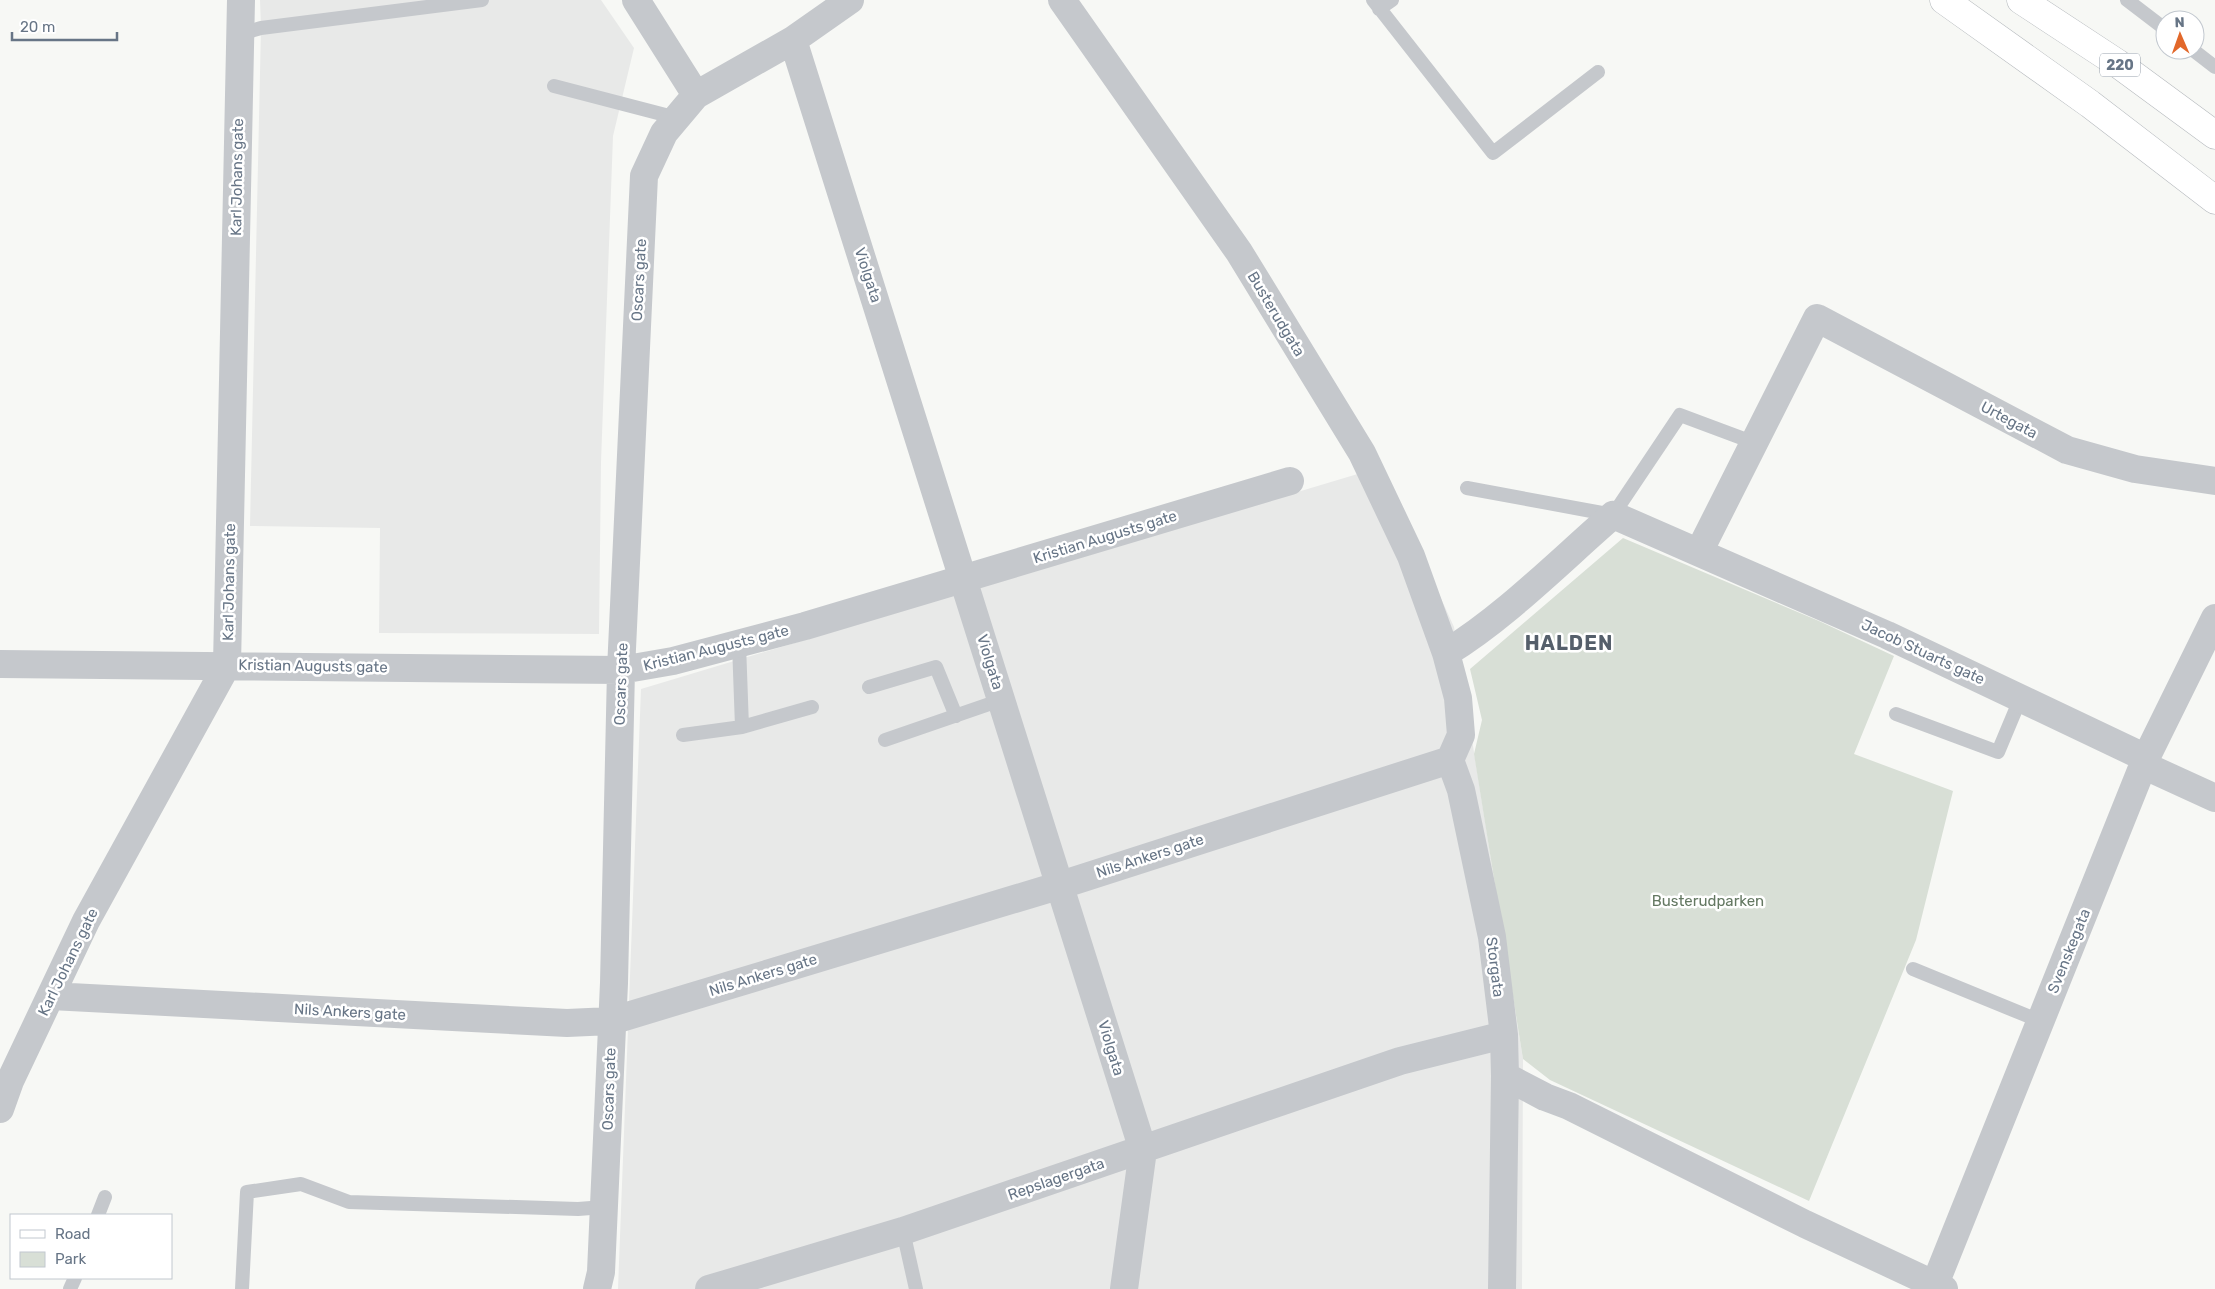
<svg xmlns="http://www.w3.org/2000/svg" width="2215" height="1289" font-family="Rubik,sans-serif">
<style>
.built{fill:#e8e9e8}
.green{fill:#d8dfd6}
.lines{fill:none;stroke-linecap:round;stroke-linejoin:round}
.primary-casing{stroke:#b6babe;stroke-width:29}
.lane{stroke:#c5c8cc;stroke-width:14}
.street{stroke:#c5c8cc;stroke-width:28}
.primary{stroke:#fff;stroke-width:28}
.labels{text-anchor:middle;stroke-width:5;stroke-linejoin:round;paint-order:stroke}
.shield{fill:#fff;stroke:#959eaa;stroke-width:1}
.shield-label{font-size:14px;font-weight:bold;fill:#677586}
.street-label{font-size:15px;fill:#677586;stroke:#fff}
.park-label{font-size:15px;fill:#647862;stroke:#fff}
.district-label{font-size:20px;font-weight:bold;letter-spacing:1px;fill:#555f6b;stroke:#fff}
</style>
<rect width="100%" height="100%" fill="#f7f8f5"/>
<!-- built -->
<path class="built" d="M 260,0 L 601,0 L 634,48 L 613,136 L 601,462 L 599,634 L 379,633 L 380,528 L 250,526 L 261,28 Z
M 1381,467 L 1454,627 L 1523,1059 L 1522,1289 L 618,1289 L 641,689 Z"/>
<!-- green -->
<path class="green" d="M 1623,538 L 1819,621 L 1894,656 L 1854,754 L 1953,791 L 1916,940 L 1809,1201 L 1550,1080 L 1523,1059 L 1474,754 L 1482,720 L 1470,669 Z"/>
<g class="lines">
<!-- primary casing -->
<g class="primary-casing">
<path id="primary" d="M 1944,0 L 2090,104 L 2215,200
M 2021,0 L 2117,63 L 2215,135"/>
</g>
<!-- lane -->
<path class="lane" d="M 1373,0 L 1493,153 L 1598,72
M 2127,0 L 2165,29
M 1379,9 L 1392,0
M 240,34 L 261,28 L 482,0
M 2193,50 L 2215,67
M 554,86 L 677,118
M 1467,488 L 1613,515 L 1680,415 L 1755,443
M 739,644 L 742,727 L 812,707
M 869,687 L 936,667 L 956,716
M 1896,714 L 1998,752 L 2021,697
M 683,735 L 742,727
M 885,740 L 1001,700
M 1913,969 L 2040,1021
M 98,1215 L 105,1197
M 903,1231 L 916,1289
M 70,1289 L 75,1278
M 242,1289 L 247,1192 L 301,1184 L 349,1202 L 578,1209 L 604,1207"/>
<!-- street -->
<path class="street" d="M 636,0 L 696,95 L 793,40 L 850,0
M 1062,0 L 1239,252 L 1362,453 L 1411,556 L 1446,653 L 1458,698 L 1461,735 L 1450,760 L 1461,790 L 1492,937 L 1504,1035 L 1505,1076 L 1502,1289
M 793,40 L 1143,1150 L 1124,1289
M 1699,552 L 1817,318 L 2067,450 L 2135,469 L 2215,481
M 1446,653 C 1504,618 1561,560 1613,515 L 1887,635 L 2146,758
M 0,664 L 621,670 L 673,661 L 805,626 L 1290,481
M 2143,765 L 2215,798
M 51,996 L 567,1023 L 611,1021 L 1061,885 L 1450,760
M 1505,1076 L 1545,1097 L 1569,1106 L 1805,1224 L 1944,1289
M 0,1109 L 10,1081 L 86,921 L 227,665 L 241,0
M 597,1289 L 601,1272 L 614,983 L 621,670 L 644,176 L 664,133 L 696,95
M 709,1289 L 903,1231 L 1400,1061 L 1504,1035
M 1933,1289 L 2146,758 L 2215,618"/>
<!-- primary -->
<use href="#primary" class="primary"/>
</g>
<g class="labels">
<!-- shield labels -->
<rect class="shield" x="2100" y="53.5" width="40" height="23" rx="4"/>
<g class="shield-label">
<text x="2120" y="70">220</text>
</g>
<!-- street labels -->
<g class="street-label">
<text transform="translate(237 177) rotate(-89)" y="5">Karl Johans gate</text>
<text transform="translate(868 275) rotate(72)" y="5">Violgata</text>
<text transform="translate(639 280) rotate(-87)" y="5">Oscars gate</text>
<text transform="translate(1276 314) rotate(59)" y="5">Busterudgata</text>
<text transform="translate(2009 420) rotate(28)" y="5">Urtegata</text>
<text transform="translate(1105 537) rotate(-17)" y="5">Kristian Augusts gate</text>
<text transform="translate(229 582) rotate(-89)" y="5">Karl Johans gate</text>
<text transform="translate(716 648) rotate(-14)" y="5">Kristian Augusts gate</text>
<text transform="translate(1923 652) rotate(25)" y="5">Jacob Stuarts gate</text>
<text transform="translate(990 662) rotate(73)" y="5">Violgata</text>
<text transform="translate(313 666) rotate(1)" y="5">Kristian Augusts gate</text>
<text transform="translate(621 684) rotate(-88)" y="5">Oscars gate</text>
<text transform="translate(1150 856) rotate(-18)" y="5">Nils Ankers gate</text>
<text transform="translate(2069 951) rotate(-68)" y="5">Svenskegata</text>
<text transform="translate(68 962) rotate(-64)" y="5">Karl Johans gate</text>
<text transform="translate(1495 967) rotate(83)" y="5">Storgata</text>
<text transform="translate(763 975) rotate(-17)" y="5">Nils Ankers gate</text>
<text transform="translate(350 1012) rotate(3)" y="5">Nils Ankers gate</text>
<text transform="translate(1111 1048) rotate(73)" y="5">Violgata</text>
<text transform="translate(609 1089) rotate(-88)" y="5">Oscars gate</text>
<text transform="translate(1056 1179) rotate(-19)" y="5">Repslagergata</text>
</g>
<!-- park labels -->
<g class="park-label">
<text x="1708" y="906">Busterudparken</text>
</g>
<!-- district labels -->
<g class="district-label">
<text x="1569" y="650">HALDEN</text>
</g>
</g>
<!-- legend -->
<rect x="10" y="1214" width="162" height="65" fill="#ffffff" stroke="#c2c8cf"/>
<rect x="20" y="1230" width="25" height="8" fill="#ffffff" stroke="#c2c8cf"/>
<text x="55" y="1239" font-size="15" fill="#677586">Road</text>
<rect x="20" y="1252" width="25" height="15" fill="#d8dfd6" stroke="#c2c8cf"/>
<text x="55" y="1264" font-size="15" fill="#677586">Park</text>
<!-- north arrow -->
<g transform="translate(2180 35) rotate(358)"><circle r="24" fill="#ffffff" stroke="#c2c8cf"/>
<path d="M0-4L9 19L0 12L-9 19Z" fill="#e2682a"/>
<text y="-8" font-size="14" font-weight="bold" text-anchor="middle" fill="#677586">N</text>
</g>
<!-- scale -->
<path d="M12 32v8h105v-8" fill="none" stroke="#677586" stroke-width="2.5"/>
<text x="20" y="32" font-size="15" fill="#677586" stroke="#ffffff" stroke-width="4" paint-order="stroke">20 m</text>
</svg>
